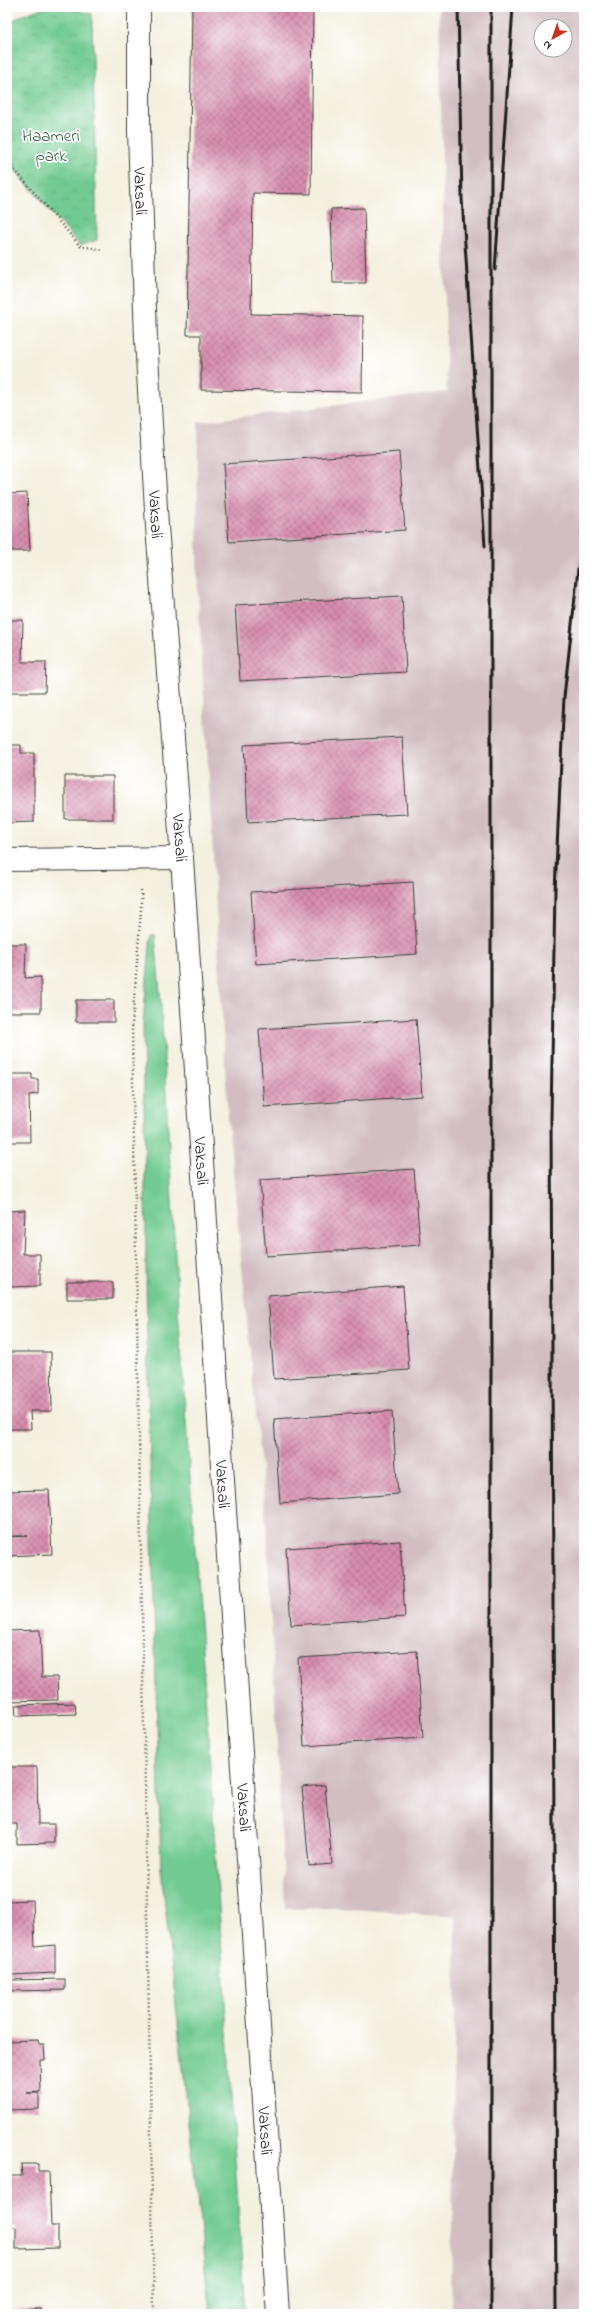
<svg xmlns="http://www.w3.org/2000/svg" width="591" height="2321" font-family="'Indie Flower',sans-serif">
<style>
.industrial{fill:#d2bec2;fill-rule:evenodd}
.green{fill:#72cb92;stroke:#477457}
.park{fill:url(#park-crowns);stroke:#477457}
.building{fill:url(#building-cross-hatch)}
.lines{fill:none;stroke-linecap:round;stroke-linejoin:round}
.minor-casing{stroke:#3c3c39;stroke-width:24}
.tertiary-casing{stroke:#3c3c39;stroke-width:24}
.path{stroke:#3c3c39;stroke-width:2.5;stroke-dasharray:1 3;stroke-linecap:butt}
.minor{stroke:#fff;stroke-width:22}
.tertiary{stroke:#fff;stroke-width:22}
.rail{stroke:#1c1c1c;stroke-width:3}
.labels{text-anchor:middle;stroke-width:3.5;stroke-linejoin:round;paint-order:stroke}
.park-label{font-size:17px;fill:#3e624b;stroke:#fff}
.street-label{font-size:17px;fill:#1c1c1c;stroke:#fff}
</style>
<defs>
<pattern id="park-crowns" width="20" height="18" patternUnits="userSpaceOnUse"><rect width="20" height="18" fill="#72cb92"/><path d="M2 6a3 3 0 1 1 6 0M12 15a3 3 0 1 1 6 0" fill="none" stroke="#62ae7d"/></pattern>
<pattern id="building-cross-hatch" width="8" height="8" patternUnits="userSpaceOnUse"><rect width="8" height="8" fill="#d78dad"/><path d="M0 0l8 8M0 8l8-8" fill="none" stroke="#ae728c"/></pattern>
</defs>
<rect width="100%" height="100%" fill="#fff"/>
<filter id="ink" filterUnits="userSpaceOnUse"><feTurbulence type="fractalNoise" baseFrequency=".025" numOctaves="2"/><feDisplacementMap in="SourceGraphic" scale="8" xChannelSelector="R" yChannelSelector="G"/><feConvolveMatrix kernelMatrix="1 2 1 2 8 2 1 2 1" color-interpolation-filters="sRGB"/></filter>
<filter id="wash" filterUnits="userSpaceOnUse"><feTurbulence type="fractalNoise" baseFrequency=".012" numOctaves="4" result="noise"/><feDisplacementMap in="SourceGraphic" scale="16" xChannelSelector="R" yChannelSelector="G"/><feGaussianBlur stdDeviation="0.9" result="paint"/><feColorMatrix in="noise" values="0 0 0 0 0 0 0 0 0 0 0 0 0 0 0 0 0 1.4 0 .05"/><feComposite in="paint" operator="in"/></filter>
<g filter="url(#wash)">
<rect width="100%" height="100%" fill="#f4f0df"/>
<!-- industrial -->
<path class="industrial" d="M 439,7 L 584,7 L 584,2314 L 451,2314 L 456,1916 L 335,1908 L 285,1909 L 267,1533 L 228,1119 L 197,574 L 198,422 L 447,392 ZM 541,26 L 565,26 L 565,50 L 541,50 Z"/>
<!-- green -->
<path class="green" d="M 155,934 L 161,1004 L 178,1308 L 208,1735 L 245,2314 L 210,2314 L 161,1869 L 147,1348 L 143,1022 L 151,935 Z"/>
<!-- park -->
<path class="park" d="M 45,7 L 61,7 L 92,14 L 97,240 L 80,246 L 7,161 L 7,25 L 18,17 Z"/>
<g id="blocks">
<!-- building -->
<path class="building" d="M 192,7 L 313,7 L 311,194 L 253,193 L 251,314 L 363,316 L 362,392 L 201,390 L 201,335 L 187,335 Z
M 364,208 L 366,283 L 333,283 L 331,209 Z
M 399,452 L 405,530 L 229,542 L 223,464 Z
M 27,493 L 30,551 L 7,551 L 7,494 Z
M 402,596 L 406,672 L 240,681 L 235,605 Z
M 7,620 L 23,620 L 22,662 L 46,662 L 45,692 L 7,692 Z
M 402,737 L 407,814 L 248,822 L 244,745 Z
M 7,745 L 21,745 L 21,753 L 34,753 L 34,822 L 7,823 Z
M 65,776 L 113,776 L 113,819 L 65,819 Z
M 413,882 L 417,954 L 256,964 L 251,892 Z
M 7,944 L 26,944 L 25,978 L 41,977 L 41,1012 L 7,1012 Z
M 76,1000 L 114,1000 L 114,1022 L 76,1022 Z
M 416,1019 L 422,1096 L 264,1107 L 259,1029 Z
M 7,1074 L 32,1074 L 32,1079 L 38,1079 L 38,1094 L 29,1095 L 30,1142 L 7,1142 Z
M 414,1169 L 420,1245 L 266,1256 L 260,1180 Z
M 25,1210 L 23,1254 L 40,1254 L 40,1286 L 7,1287 L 7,1211 Z
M 67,1282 L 113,1282 L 113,1299 L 67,1299 Z
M 403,1286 L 409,1370 L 274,1379 L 268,1296 Z
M 7,1352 L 51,1352 L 52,1411 L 30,1411 L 31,1429 L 7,1429 Z
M 392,1411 L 398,1494 L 280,1503 L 274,1419 Z
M 49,1490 L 52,1554 L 7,1556 L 7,1537 L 28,1536 L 7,1536 L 7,1491 Z
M 400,1541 L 405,1617 L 291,1625 L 286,1548 Z
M 40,1630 L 42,1677 L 57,1677 L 58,1700 L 7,1701 L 7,1631 Z
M 417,1651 L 423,1738 L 304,1746 L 298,1658 Z
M 75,1703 L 76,1714 L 16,1716 L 15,1705 Z
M 7,1767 L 37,1767 L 38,1824 L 54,1824 L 54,1843 L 17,1844 L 17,1824 L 7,1824 Z
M 325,1785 L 332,1864 L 309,1866 L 302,1787 Z
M 33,1900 L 35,1947 L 55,1945 L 55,1973 L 10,1975 L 9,1948 L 7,1948 L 7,1901 Z
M 65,1979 L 65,1990 L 7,1991 L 7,1980 Z
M 38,2040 L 39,2045 L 44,2045 L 45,2060 L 40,2060 L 41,2092 L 27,2093 L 39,2093 L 39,2109 L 7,2110 L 7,2041 Z
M 21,2164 L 38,2164 L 38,2171 L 49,2171 L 51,2226 L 58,2226 L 58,2248 L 16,2249 L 16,2227 L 7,2227 L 7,2176 L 22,2176 Z
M 41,2309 L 42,2314 L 7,2314 L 7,2310 Z"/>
</g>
</g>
<g filter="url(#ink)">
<use href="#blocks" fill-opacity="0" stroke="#3c3c39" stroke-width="1"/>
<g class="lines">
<!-- minor casing -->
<g class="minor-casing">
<path id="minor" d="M 7,860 L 182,858"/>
</g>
<!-- tertiary casing -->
<g class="tertiary-casing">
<g id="tertiary">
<path id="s1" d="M 139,7 L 139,131 L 146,339 L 157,526 L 182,858 L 278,2314"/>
</g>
</g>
<!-- path -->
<path class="path" d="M 7,161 L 80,246 L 103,250
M 141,890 L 141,909 L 132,1025 L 154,2314"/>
<!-- minor -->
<use href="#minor" class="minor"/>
<!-- tertiary -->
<use href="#tertiary" class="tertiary"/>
<!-- rail -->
<path class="rail" d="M 458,7 L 462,198 L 485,546
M 491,7 L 491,2314
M 495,270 L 513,7
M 556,2314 L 551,1118 L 555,891 L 564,697 L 584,515"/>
</g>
</g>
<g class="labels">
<!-- park labels -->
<g class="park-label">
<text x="51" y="141">Haameri<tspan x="51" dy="20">park</tspan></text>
</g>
<!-- street labels -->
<g class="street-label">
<text dy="6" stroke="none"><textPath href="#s1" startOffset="184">Vaksali</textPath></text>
<text dy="6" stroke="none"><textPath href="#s1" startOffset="508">Vaksali</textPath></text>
<text dy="6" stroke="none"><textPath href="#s1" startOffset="832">Vaksali</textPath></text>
<text dy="6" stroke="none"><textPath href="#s1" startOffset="1156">Vaksali</textPath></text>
<text dy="6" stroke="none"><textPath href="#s1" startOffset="1480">Vaksali</textPath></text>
<text dy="6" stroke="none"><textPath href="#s1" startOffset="1804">Vaksali</textPath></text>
<text dy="6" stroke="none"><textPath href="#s1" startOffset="2128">Vaksali</textPath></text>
</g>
</g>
<!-- margin -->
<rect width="591" height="2321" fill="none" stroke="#fff" stroke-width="24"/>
<!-- north arrow -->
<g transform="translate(553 38) rotate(220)"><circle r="19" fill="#ffffff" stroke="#a4a4a4"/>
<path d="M0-3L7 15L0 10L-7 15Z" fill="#c8321e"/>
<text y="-6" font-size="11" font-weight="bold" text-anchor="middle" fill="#1c1c1c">N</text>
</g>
</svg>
